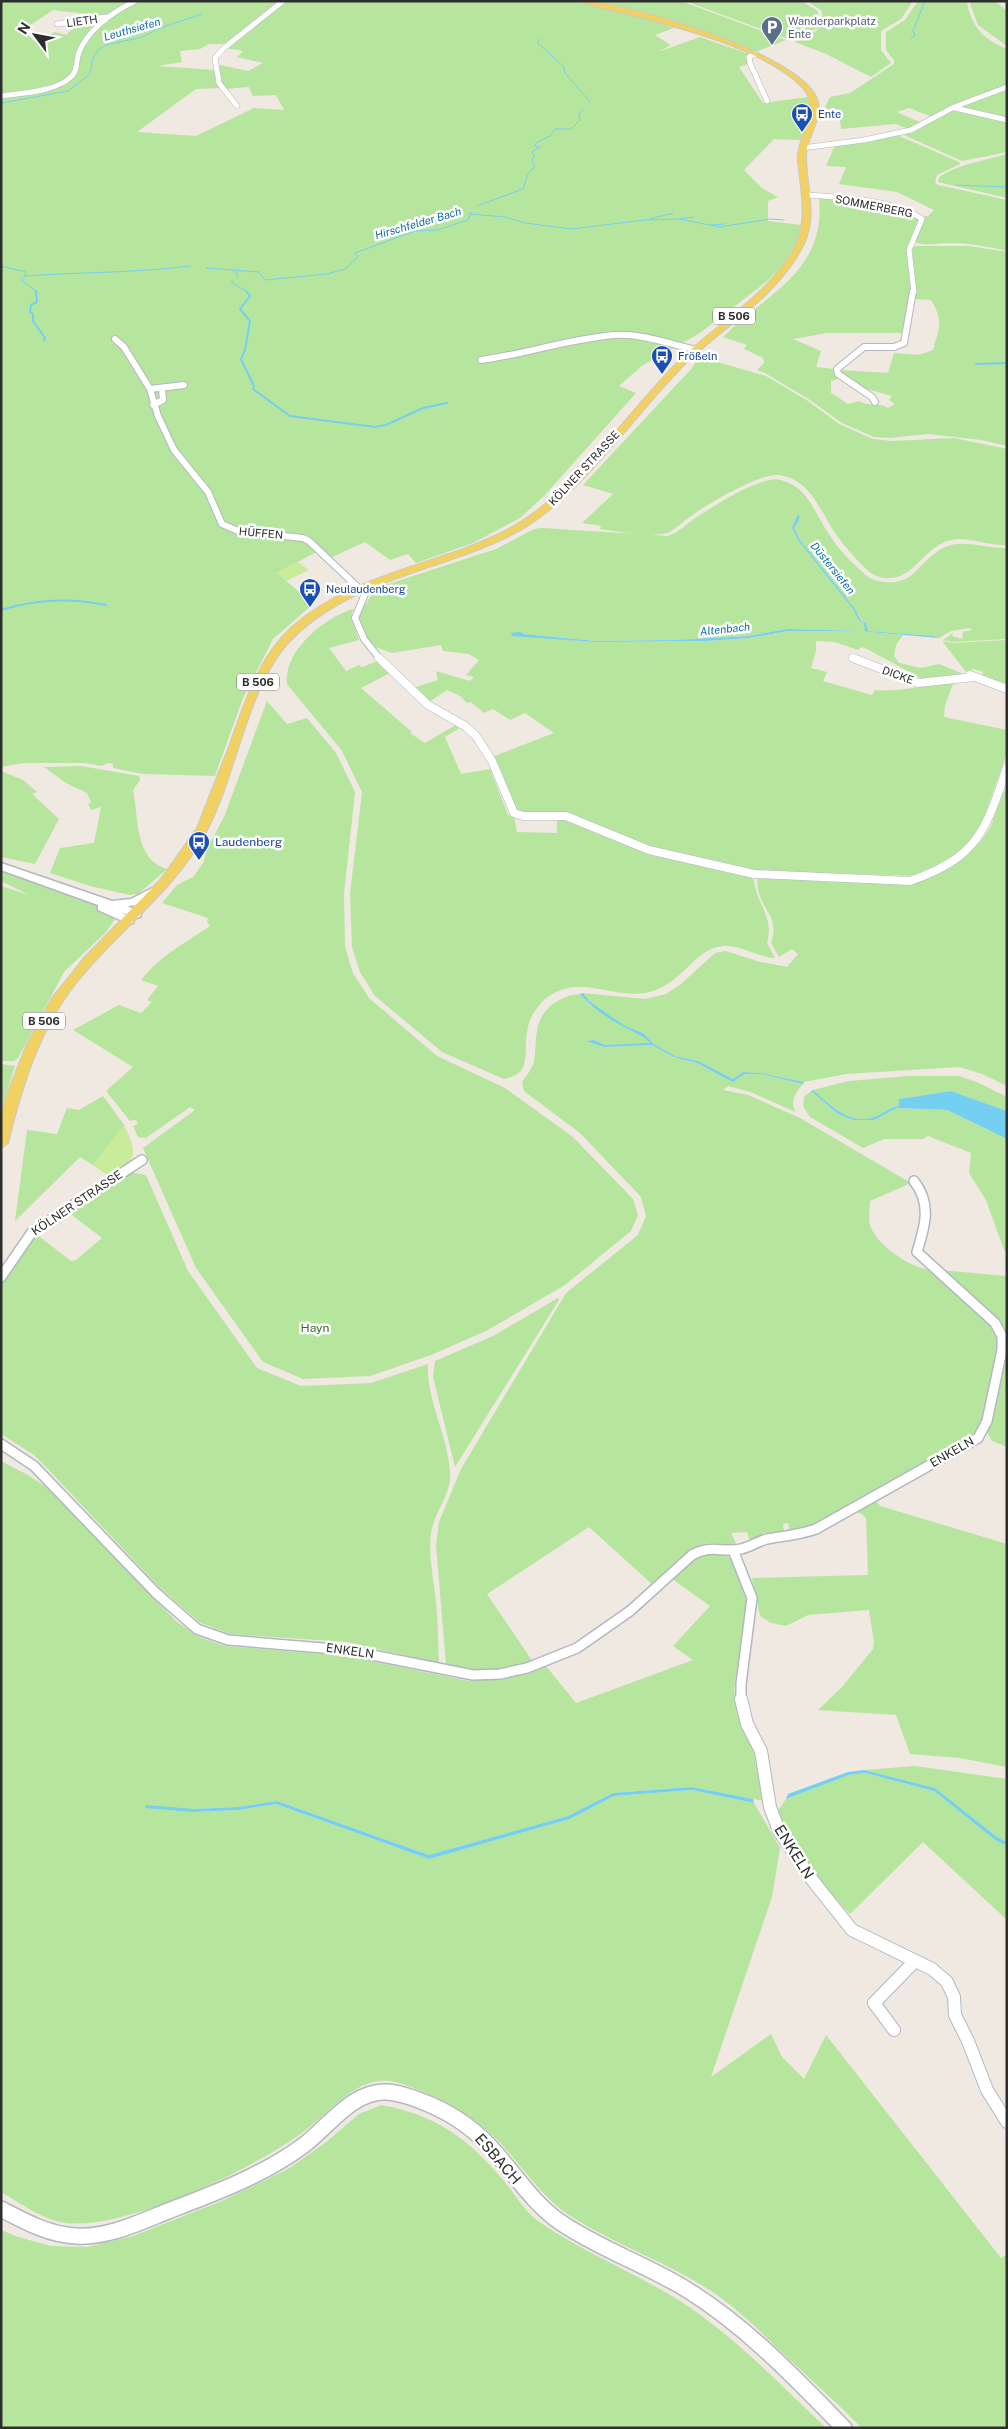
<svg xmlns="http://www.w3.org/2000/svg" width="1008" height="2429" font-family="'Public Sans',sans-serif">
<style>
.green{fill:#b6e59e}
.pitch{fill:#c9ec9a}
.water{fill:#75cff0}
.lines{fill:none;stroke-linecap:round;stroke-linejoin:round}
.stream-far1{stroke:#75cff0;stroke-width:1}
.stream{stroke:#75cff0;stroke-width:2}
.minor-far4-casing{stroke:#b4b7c1;stroke-width:6}
.minor-far3-casing{stroke:#b4b7c1;stroke-width:8}
.minor-far2-casing{stroke:#b4b7c1;stroke-width:9}
.minor-far1-casing{stroke:#b4b7c1;stroke-width:12}
.minor-casing{stroke:#b4b7c1;stroke-width:14}
.tertiary-casing{stroke:#b4b7c1;stroke-width:18}
.secondary-casing{stroke:#b4b7c1;stroke-width:3}
.primary-casing{stroke:#c9c9c9;stroke-width:2}
.minor-far4{stroke:#fff;stroke-width:5}
.minor-far3{stroke:#fff;stroke-width:6}
.minor-far2{stroke:#fff;stroke-width:8}
.minor-far1{stroke:#fff;stroke-width:9}
.minor{stroke:#fff;stroke-width:12}
.tertiary{stroke:#fff;stroke-width:15}
.secondary{fill:#fff;fill-rule:evenodd}
.primary{fill:#f2d163;fill-rule:evenodd}
.labels{text-anchor:middle;stroke-width:5;stroke-linejoin:round;paint-order:stroke}
.far-street-label{font-size:11px;fill:#2e2e2e;stroke:#fff}
.far-service-label{font-size:11px;fill:#4e5e75;stroke:#fff;text-anchor:start}
.far-water-label{font-size:11px;font-style:italic;fill:#0d6fa3;stroke:#fff}
.far-transit-label{font-size:11px;fill:#164399;stroke:#fff;text-anchor:start}
.shield{fill:#fff;stroke:#6d6d6d;stroke-width:1}
.shield-label{font-size:11px;font-weight:bold;fill:#2e2e2e}
.transit-label{font-size:12px;fill:#164399;stroke:#fff;text-anchor:start}
.street-label{font-size:12px;fill:#2e2e2e;stroke:#fff}
.park-label{font-size:12px;fill:#2c6e1b;stroke:#fff}
.near-street-label{font-size:15px;fill:#2e2e2e;stroke:#fff}
</style>
<rect width="100%" height="100%" fill="#efe9e1"/>
<!-- green -->
<path class="green" d="M 1,1 L 133,1 L 106,16 L 83,19 L 86,14 L 53,10 L 23,30 L 34,41 L 55,32 L 66,35 L 82,20 L 102,20 L 82,51 L 99,26 L 136,1 L 282,1 L 227,44 L 209,44 L 200,49 L 180,51 L 182,62 L 157,66 L 215,70 L 221,88 L 196,89 L 137,132 L 196,136 L 254,108 L 284,110 L 276,95 L 253,96 L 249,87 L 224,89 L 216,64 L 248,71 L 263,63 L 237,57 L 243,51 L 225,48 L 284,1 L 572,1 L 645,18 L 674,28 L 655,35 L 671,45 L 658,52 L 700,37 L 752,55 L 748,57 L 748,64 L 739,67 L 763,103 L 808,97 C 812,113 807,125 800,140 L 774,139 L 744,170 L 762,188 L 778,197 L 768,201 L 768,221 L 801,225 L 799,238 L 791,252 L 780,268 L 766,282 L 700,333 L 643,365 L 619,386 L 636,393 L 544,496 L 520,518 L 473,543 L 416,563 L 408,554 L 390,560 L 365,542 L 332,557 L 310,539 L 318,551 L 277,573 L 313,604 L 273,639 L 243,698 L 215,776 L 143,774 L 113,768 L 113,764 L 108,763 L 102,766 L 84,763 L 24,763 L 1,767 Z
M 590,1 L 681,1 L 786,40 L 756,52 L 648,15 L 650,13 Z
M 685,1 L 801,1 L 818,11 L 819,28 L 788,39 Z
M 807,1 L 913,1 L 901,19 L 881,31 L 881,50 L 891,63 L 871,77 L 826,54 L 795,42 L 795,40 L 816,31 L 823,25 L 822,11 Z
M 918,1 L 969,1 L 967,4 C 973,28 983,39 1007,49 L 1007,85 L 932,117 L 909,108 L 897,112 L 922,123 L 908,129 L 896,124 L 841,129 L 839,112 L 823,111 L 830,97 L 850,93 L 894,64 L 894,60 L 886,50 L 886,32 L 905,20 Z
M 972,1 L 995,1 L 1007,11 L 1007,46 L 978,25 L 970,4 Z
M 1007,89 L 1007,119 L 960,106 Z
M 953,110 L 1007,121 L 1007,152 L 962,161 L 904,135 Z
M 897,135 L 959,162 L 960,164 L 937,175 L 935,182 L 938,185 L 1007,200 L 1007,251 C 989,247 970,243 952,243 C 939,242 925,248 913,241 L 924,219 L 923,217 L 928,216 L 934,210 L 897,192 L 839,184 L 846,167 L 826,166 L 835,145 Z
M 1007,154 L 1007,198 L 938,182 L 939,177 C 959,164 983,161 1007,154 Z
M 819,198 C 849,200 894,203 919,219 L 907,247 L 911,291 L 902,333 L 827,333 L 793,339 L 821,351 L 816,367 L 834,369 L 841,378 L 831,381 L 831,393 L 848,404 L 859,401 C 868,407 879,402 888,408 L 895,404 L 889,400 L 892,396 C 874,390 850,388 839,370 L 888,373 L 894,353 L 919,355 L 933,350 C 939,329 944,321 931,300 L 916,299 L 912,248 L 916,246 L 969,246 L 1007,252 L 1007,446 L 981,440 L 928,434 L 890,438 L 874,437 L 842,423 L 810,400 L 765,373 L 757,370 L 764,363 L 763,358 L 744,349 L 747,345 L 723,337 C 768,292 826,272 819,198 Z
M 697,356 L 766,376 L 808,401 L 839,424 L 873,439 L 891,441 L 954,438 L 1007,449 L 1007,545 C 987,546 966,535 947,541 C 921,550 911,585 880,577 C 871,575 865,568 859,562 C 850,552 840,541 833,530 C 819,507 807,476 776,475 C 757,475 704,506 688,518 C 681,523 675,530 667,533 C 649,538 617,531 599,529 L 602,526 L 582,523 L 613,494 L 583,485 L 693,367 Z
M 776,479 C 807,485 812,508 827,531 C 835,544 845,556 856,566 C 862,572 869,579 878,581 C 914,589 917,562 943,548 C 962,538 986,549 1007,548 L 1007,639 L 952,642 L 943,640 L 953,633 L 952,636 L 962,639 L 963,632 L 961,632 L 972,630 L 970,628 L 951,631 L 939,638 L 933,636 L 868,631 L 866,623 L 862,620 L 855,609 L 800,540 L 794,528 L 800,518 L 798,515 L 792,528 L 798,540 L 853,609 L 859,620 L 864,623 L 866,631 L 787,629 L 749,636 L 674,640 L 596,641 L 522,634 L 512,635 L 596,642 L 706,641 L 749,638 L 788,631 L 859,631 L 903,635 L 896,645 L 894,656 L 899,663 L 921,668 L 939,664 L 966,675 L 926,681 L 869,650 L 862,647 L 858,650 L 835,642 L 816,641 L 816,651 L 811,668 L 827,672 L 823,681 L 872,695 L 875,690 C 899,693 929,684 954,682 L 945,705 L 944,717 L 1007,730 L 1007,753 L 982,823 L 973,838 L 955,855 L 917,876 L 751,871 L 651,848 L 579,818 L 518,812 L 513,807 L 492,757 L 554,733 L 525,713 L 510,720 L 493,709 L 484,713 L 471,702 L 467,703 L 460,696 L 447,690 L 429,702 L 413,688 L 438,680 L 436,671 L 470,681 L 474,677 L 466,675 L 479,660 L 469,654 L 443,651 L 441,645 L 392,653 L 370,645 L 359,622 L 360,612 L 371,596 L 370,590 L 496,549 L 534,529 L 542,528 L 668,536 C 679,532 685,525 694,519 C 715,505 752,481 776,479 Z
M 353,609 L 351,618 L 359,640 L 329,648 L 346,671 L 359,665 L 362,667 L 378,661 L 392,674 L 388,674 L 361,688 L 412,732 L 410,733 L 425,743 L 459,723 L 463,726 L 445,737 L 461,774 L 490,769 L 508,815 L 514,817 L 517,832 L 557,833 L 557,819 L 565,819 L 620,842 L 749,876 L 754,880 C 756,903 775,918 767,943 L 775,958 C 758,957 741,945 724,946 C 694,947 682,987 645,993 C 612,998 580,975 549,996 C 540,1002 530,1016 528,1027 C 522,1048 535,1074 504,1079 L 442,1052 L 375,996 L 360,972 L 352,947 L 350,894 L 362,792 L 342,751 L 287,684 C 283,651 325,617 353,609 Z
M 1007,640 L 1007,688 L 982,676 L 983,672 L 974,669 L 966,672 L 942,641 L 952,643 Z
M 267,701 L 287,724 L 307,718 L 336,753 L 355,792 L 344,894 L 345,947 L 353,973 L 369,998 L 437,1056 L 505,1088 L 573,1137 L 633,1199 L 638,1215 L 631,1231 L 565,1285 L 488,1330 L 431,1355 L 370,1376 L 303,1379 L 263,1362 L 196,1268 L 143,1148 L 195,1110 L 190,1107 L 146,1138 L 138,1137 L 133,1126 L 138,1124 L 136,1120 L 130,1121 L 106,1091 L 133,1067 L 73,1030 L 119,1005 L 141,1013 L 152,1002 L 147,1000 L 158,986 L 141,980 C 160,956 185,943 210,926 L 207,922 L 208,918 L 162,903 L 177,885 L 193,877 L 203,863 L 208,847 L 224,817 Z
M 81,766 L 139,776 L 140,780 L 133,790 C 139,818 134,859 167,869 L 138,894 L 130,895 L 90,886 L 50,873 L 60,848 L 94,843 L 101,807 L 91,810 L 88,804 L 91,802 L 87,793 L 66,783 L 44,767 Z
M 1,771 L 23,780 L 37,792 L 32,794 L 59,819 L 35,864 L 1,857 Z
M 1007,790 L 1007,1086 L 982,1074 L 959,1067 L 846,1074 L 804,1082 L 761,1073 L 743,1072 L 733,1079 L 698,1061 L 675,1056 L 654,1044 L 643,1033 L 625,1026 L 589,1001 L 583,993 L 645,999 L 666,994 L 681,984 L 715,953 L 726,951 L 760,962 L 787,967 L 798,954 L 792,949 L 779,957 L 771,943 C 779,917 765,914 759,893 C 757,888 758,882 757,877 L 921,881 L 962,859 L 981,841 L 991,826 L 1002,793 Z
M 1,869 C 22,876 106,903 115,919 L 106,932 L 64,972 L 18,1058 L 14,1061 L 1,1061 L 1,886 L 29,895 L 1,881 Z
M 580,994 C 598,1017 630,1023 651,1044 L 605,1045 L 594,1040 L 586,1041 L 604,1047 L 652,1045 L 674,1057 L 697,1063 L 733,1081 L 744,1074 L 761,1074 L 803,1084 C 796,1092 789,1101 796,1112 L 750,1092 L 728,1086 L 723,1090 L 748,1095 L 800,1118 L 911,1183 L 870,1201 C 870,1208 868,1218 870,1225 C 876,1245 911,1268 930,1270 L 991,1325 L 997,1337 L 997,1350 L 982,1419 L 976,1432 L 963,1442 L 813,1525 L 790,1531 L 788,1523 L 783,1524 L 784,1532 L 764,1533 L 750,1541 L 747,1532 L 731,1533 L 737,1545 C 728,1546 719,1543 709,1543 C 686,1545 668,1571 654,1586 L 589,1527 L 487,1594 L 533,1662 C 501,1670 479,1673 446,1664 L 436,1545 L 439,1522 L 461,1469 L 566,1293 L 638,1235 L 646,1216 L 641,1197 L 580,1133 L 524,1091 L 522,1082 C 526,1076 532,1069 534,1062 C 536,1052 535,1041 537,1031 C 540,1009 560,995 580,994 Z
M 1,1064 L 15,1066 L 1,1111 Z
M 909,1076 L 959,1076 L 977,1082 L 1007,1097 L 1007,1111 L 951,1091 L 899,1099 L 899,1106 C 891,1107 883,1114 874,1117 C 850,1126 829,1104 813,1090 L 849,1081 Z
M 811,1091 L 838,1114 L 853,1120 L 874,1120 L 897,1108 L 947,1110 L 1007,1139 L 1007,1251 L 1004,1250 L 986,1200 L 969,1173 L 971,1153 L 928,1136 L 923,1139 L 884,1139 L 863,1148 L 810,1117 L 803,1106 L 804,1097 Z
M 103,1096 L 125,1126 L 93,1165 L 80,1157 L 15,1221 L 27,1130 L 57,1134 L 67,1108 L 79,1110 Z
M 128,1172 L 146,1175 L 188,1271 L 257,1368 L 301,1386 L 371,1383 L 428,1364 C 426,1400 448,1435 450,1472 C 452,1494 434,1512 431,1533 C 428,1556 434,1580 436,1602 C 438,1622 438,1643 439,1663 L 347,1642 L 230,1634 L 199,1622 L 160,1588 L 46,1467 L 34,1455 L 1,1434 L 1,1283 L 33,1235 L 36,1234 L 71,1261 L 76,1260 L 102,1238 L 68,1212 Z
M 939,1270 L 1007,1276 L 1007,1334 L 1000,1322 Z
M 558,1298 L 559,1300 L 455,1467 L 433,1377 L 435,1361 L 493,1336 Z
M 1007,1356 L 1007,1447 L 992,1441 L 987,1432 L 992,1423 Z
M 1,1461 L 28,1475 L 49,1489 L 176,1621 L 197,1636 L 224,1646 L 346,1656 L 469,1681 L 523,1673 L 546,1666 L 576,1703 L 693,1660 L 673,1646 L 710,1606 L 672,1579 L 700,1554 L 724,1553 L 734,1561 L 747,1594 L 748,1603 L 734,1690 C 737,1714 748,1732 755,1754 C 760,1769 762,1785 764,1801 L 692,1787 L 613,1793 L 568,1816 L 429,1855 L 277,1801 L 238,1807 L 193,1809 L 193,1812 L 238,1810 L 276,1804 L 429,1859 L 570,1819 L 614,1796 L 692,1790 L 754,1803 L 780,1848 L 772,1897 L 711,2077 L 771,2034 L 782,2057 L 804,2079 L 826,2035 L 1001,2258 L 1007,2254 L 1007,2428 L 862,2428 C 835,2401 807,2376 779,2350 C 760,2331 740,2311 717,2295 C 672,2264 618,2246 572,2217 C 537,2195 519,2159 489,2132 C 470,2115 448,2102 424,2092 C 411,2087 394,2079 379,2081 C 350,2084 326,2116 303,2132 C 255,2168 126,2230 66,2223 C 43,2220 20,2203 1,2192 Z
M 876,1501 L 880,1506 L 1007,1544 L 1007,1767 L 960,1758 L 910,1754 L 896,1715 L 818,1710 L 842,1687 L 873,1649 L 874,1642 L 869,1610 L 808,1615 L 786,1626 L 771,1623 L 760,1616 L 752,1578 L 868,1575 L 866,1518 L 862,1514 L 856,1512 Z
M 915,1766 L 1007,1779 L 1007,1842 L 997,1837 L 935,1788 L 864,1770 Z
M 865,1773 L 934,1791 L 995,1840 L 1007,1846 L 1007,1920 L 923,1842 L 850,1914 C 821,1885 790,1850 778,1811 L 786,1799 L 849,1775 Z
M 381,2105 C 436,2115 468,2138 504,2181 C 514,2193 525,2212 538,2221 C 582,2252 634,2272 680,2301 C 734,2336 780,2384 826,2428 L 1,2428 L 1,2230 L 18,2237 L 51,2246 L 87,2247 L 133,2236 L 222,2201 L 288,2169 L 325,2143 L 359,2114 Z"/>
<!-- pitch -->
<path class="pitch" d="M 298,562 L 309,570 L 286,581 L 277,573 Z
M 124,1125 C 138,1155 138,1158 110,1177 L 93,1165 Z"/>
<!-- water -->
<path class="water" d="M 798,514 L 800,518 L 794,528 L 800,540 L 855,609 L 861,620 L 866,623 L 868,631 L 933,636 L 939,638 L 859,631 L 788,631 L 749,638 L 706,641 L 596,642 L 512,636 L 511,633 L 522,632 L 522,634 L 596,641 L 674,640 L 749,636 L 787,629 L 865,631 L 864,623 L 859,620 L 853,609 L 798,540 L 792,528 Z
M 583,993 L 589,1001 L 625,1026 L 643,1033 L 654,1044 L 675,1056 L 698,1061 L 733,1079 L 743,1072 L 761,1073 L 804,1082 L 803,1084 L 761,1074 L 744,1074 L 733,1082 L 697,1063 L 674,1057 L 652,1045 L 604,1047 L 586,1041 L 594,1040 L 605,1045 L 650,1043 C 642,1035 634,1032 624,1027 C 609,1019 591,1007 580,994 Z
M 813,1090 C 829,1104 850,1126 874,1117 C 883,1114 890,1107 899,1106 L 899,1099 L 951,1091 L 1007,1111 L 1007,1139 L 947,1110 L 897,1108 L 874,1120 L 853,1120 L 838,1114 L 811,1091 Z
M 864,1770 L 935,1788 L 997,1837 L 1007,1842 L 1007,1846 L 995,1840 L 934,1791 L 865,1773 L 849,1775 L 786,1799 L 788,1794 L 848,1772 Z
M 692,1787 L 753,1799 L 754,1803 L 692,1790 L 614,1796 L 570,1819 L 429,1859 L 276,1804 L 238,1810 L 193,1812 L 145,1808 L 146,1805 L 193,1809 L 238,1807 L 277,1801 L 429,1855 L 568,1816 L 613,1793 Z"/>
<g class="lines">
<!-- stream-far1 -->
<path class="stream-far1" d="M 911,38 L 915,36 L 913,31 L 925,1
M 539,39 L 538,43 L 564,67 L 565,73 L 590,102
M 1,103 L 68,91 L 90,74 L 93,58 L 98,50 L 106,45 L 143,37 L 157,29 L 202,14
M 956,185 L 1007,187
M 477,206 L 523,189 L 528,174 L 535,166 L 532,161 L 534,155 L 532,152 L 540,147 L 535,146 L 536,143 L 550,136 L 555,129 L 571,129 L 580,120 L 579,114 L 583,110
M 470,214 L 505,217 L 525,223 L 571,229 L 645,220 L 678,219 L 720,227 L 770,219 L 784,220
M 650,219 L 673,213
M 680,219 L 694,217
M 711,225 L 724,224
M 1,266 L 26,272 L 25,276 C 80,272 135,273 190,266
M 206,268 L 259,272 L 265,280 L 327,274 L 345,269 L 358,257 L 355,253 L 415,231 L 437,230 L 468,220 L 471,212
M 234,271 L 238,274 L 237,277
M 25,276 L 21,280 L 37,292
M 233,281 L 231,282 L 247,292"/>
<!-- stream -->
<path class="stream" d="M 36,291 L 37,302 L 31,305 L 30,312 L 33,314 L 33,321 L 45,338 L 44,341
M 246,291 L 250,296 L 240,309 L 250,321 L 245,350 L 241,359 L 254,386 L 253,389 L 290,416 L 375,427 L 386,425 L 423,408 L 447,403
M 976,364 L 1007,363
M 1,610 C 37,599 69,598 106,605"/>
<!-- minor-far4 casing -->
<g class="minor-far4-casing">
<path id="minor-far4" d="M 57,24 L 106,17
M 755,54 L 749,57 L 750,63 L 767,101
M 1,96 C 22,93 55,92 71,77 C 78,71 76,60 79,52 C 89,28 113,12 135,1
M 237,106 L 219,83 L 215,58 L 224,48 L 283,1
M 955,108 L 1007,120
M 802,148 L 864,140 L 911,130 L 954,107 L 1007,87
M 808,195 C 840,197 896,200 922,219 L 909,250 L 914,292"/>
</g>
<!-- minor-far3 casing -->
<g class="minor-far3-casing">
<path id="minor-far3" d="M 115,339 L 124,347 L 150,389 L 158,416 L 174,450 L 208,492 L 222,524 L 238,531 L 303,538 L 309,541 L 365,594 L 355,618 L 364,639 L 380,659
M 481,360 C 526,354 568,339 614,335 C 641,333 670,344 697,350
M 150,389 L 184,385
M 875,402 L 872,397 L 838,374 L 837,369 L 864,347 L 894,347 L 904,343 L 913,291
M 153,405 L 163,400 L 162,389
M 853,658 L 856,659"/>
</g>
<!-- minor-far2 casing -->
<g class="minor-far2-casing">
<path id="minor-far2" d="M 379,658 L 428,705 L 465,726 L 476,736 L 492,761 L 514,813 L 523,816 L 566,816 L 649,850 L 754,874 L 910,881 C 977,858 986,831 1007,767
M 853,658 L 918,683 L 974,677
M 970,675 L 1007,689"/>
</g>
<!-- minor-far1 casing -->
<g class="minor-far1-casing">
<path id="minor-far1" d="M 1,1277 L 32,1232 L 142,1160
M 1,1444 L 34,1466 L 156,1593 L 197,1629 L 228,1640 L 347,1650 L 473,1675 L 500,1674 L 527,1668 L 577,1648 L 630,1611 L 692,1555 C 711,1544 722,1553 741,1549 C 750,1547 758,1541 767,1539 C 784,1536 799,1535 816,1529 L 978,1438 L 987,1421 L 1002,1350 L 1002,1336 L 995,1323 L 917,1252 C 925,1226 932,1204 914,1181
M 733,1550 L 752,1598 L 741,1684 L 741,1701"/>
</g>
<!-- minor casing -->
<g class="minor-casing">
<path id="minor" d="M 741,1699 L 747,1724 L 761,1751 L 770,1807 L 779,1831 L 813,1881 L 852,1930 L 932,1969 L 947,1982 L 954,1997 L 955,2015 L 968,2041 L 987,2090 L 1007,2122
M 894,2030 L 874,2003 L 915,1961"/>
</g>
<!-- tertiary casing -->
<g class="tertiary-casing">
<path id="tertiary" d="M 1,2209 C 24,2221 49,2235 76,2236 C 108,2238 140,2222 168,2211 C 215,2193 264,2175 304,2145 C 329,2126 353,2090 387,2092 C 402,2093 417,2099 431,2105 C 456,2116 477,2131 495,2152 C 516,2176 534,2204 560,2222 C 601,2250 648,2265 689,2291 C 748,2328 796,2379 844,2428"/>
</g>
<!-- secondary casing -->
<g class="secondary-casing">
<path id="secondary" d="M 1,863 L 112,901 L 131,899 L 158,885 L 163,889 L 137,905 L 128,906 L 141,914 L 140,917 L 136,918 L 121,912 L 134,920 L 133,923 L 129,924 L 98,910 L 98,905 L 1,870 Z"/>
</g>
<!-- primary casing -->
<g class="primary-casing">
<path id="primary" d="M 579,1 C 624,1 807,55 818,102 C 822,121 805,139 806,158 C 807,195 820,220 798,255 C 772,298 726,326 690,359 C 634,413 581,499 513,534 C 439,572 349,579 289,642 C 247,687 236,777 206,832 C 174,892 117,931 76,983 C 39,1030 22,1086 8,1143 L 1,1148 L 1,1116 L 8,1092 L 26,1046 L 52,998 L 85,957 L 161,879 L 197,828 C 208,800 219,772 230,744 C 245,702 258,658 292,627 C 353,573 437,566 507,530 C 574,495 629,409 684,356 C 719,323 765,296 791,254 C 810,223 801,194 798,161 C 796,136 823,110 803,88 C 768,50 678,27 628,14 C 612,10 594,7 579,1 Z"/>
</g>
<!-- minor-far4 -->
<use href="#minor-far4" class="minor-far4"/>
<!-- minor-far3 -->
<use href="#minor-far3" class="minor-far3"/>
<!-- minor-far2 -->
<use href="#minor-far2" class="minor-far2"/>
<!-- minor-far1 -->
<use href="#minor-far1" class="minor-far1"/>
<!-- minor -->
<use href="#minor" class="minor"/>
<!-- tertiary -->
<use href="#tertiary" class="tertiary"/>
<!-- secondary -->
<use href="#secondary" class="secondary"/>
<!-- primary -->
<use href="#primary" class="primary"/>
</g>
<!-- icons -->
<defs>
<g id="parking-pin" transform="scale(1.125)"><path d="M0 17L-7.5 6A9.5 9.5 0 1 1 7.5 6Z" fill="#5c6f8a" stroke="#fff"/><path d="M-3.5-5.5H1a3.5 3.5 0 0 1 0 7H-1V5.5H-3.5ZM-1-3.4V-.6H.8a1.4 1.4 0 0 0 0-2.8Z" fill="#fff"/></g>
<g id="bus-pin" transform="scale(1.125)"><path d="M0 17L-7.5 6A9.5 9.5 0 1 1 7.5 6Z" fill="#1a4fb4" stroke="#fff"/><path d="M-5-6H5V4H4V6H2V4H-2V6H-4V4H-5ZM-3.5-4V0h7V-4ZM-3.5 1.2v1.5H-2V1.2ZM2 1.2v1.5H3.5V1.2Z" fill="#fff"/></g>
</defs>
<g fill-rule="evenodd">
<use href="#parking-pin" x="772" y="27"/>
<use href="#bus-pin" x="802" y="114"/>
<use href="#bus-pin" x="662" y="356"/>
<use href="#bus-pin" x="310" y="589"/>
<use href="#bus-pin" x="199" y="842"/>
</g>
<g class="labels">
<!-- far-street labels -->
<g class="far-street-label">
<text transform="translate(82 21) rotate(-8)" y="4">LIETH</text>
<text transform="translate(874 206) rotate(11)" y="4">SOMMERBERG</text>
<text transform="translate(584 468) rotate(-47)" y="4">KÖLNER STRASSE</text>
<text transform="translate(261 533) rotate(5)" y="4">HÜFFEN</text>
<text transform="translate(898 675) rotate(20)" y="4">DICKE</text>
</g>
<!-- far-service labels -->
<g class="far-service-label">
<text x="788" y="25">Wanderparkplatz<tspan x="788" dy="13">Ente</tspan></text>
</g>
<!-- far-water labels -->
<g class="far-water-label">
<text transform="translate(132 29) rotate(-16)" y="4">Leuthsiefen</text>
<text transform="translate(418 223) rotate(-16)" y="4">Hirschfelder Bach</text>
<text transform="translate(833 568) rotate(51)" y="4">Düstersiefen</text>
<text transform="translate(725 629) rotate(-6)" y="4">Altenbach</text>
</g>
<!-- far-transit labels -->
<g class="far-transit-label">
<text x="818" y="118">Ente</text>
<text x="678" y="360">Frößeln</text>
<text x="326" y="593">Neulaudenberg</text>
</g>
<!-- shield labels -->
<g class="shield">
<rect x="713" y="307.5" width="42" height="17" rx="4"/>
<rect x="237" y="673.5" width="42" height="17" rx="4"/>
<rect x="23" y="1012.5" width="42" height="17" rx="4"/>
</g>
<g class="shield-label">
<text x="734" y="320">B 506</text>
<text x="258" y="686">B 506</text>
<text x="44" y="1025">B 506</text>
</g>
<!-- transit labels -->
<g class="transit-label">
<text x="215" y="846">Laudenberg</text>
</g>
<!-- street labels -->
<g class="street-label">
<text transform="translate(77 1203) rotate(-34)" y="4">KÖLNER STRASSE</text>
<text transform="translate(952 1452) rotate(-30)" y="4">ENKELN</text>
<text transform="translate(350 1651) rotate(8)" y="4">ENKELN</text>
</g>
<!-- park labels -->
<g class="park-label">
<text x="315" y="1332">Hayn</text>
</g>
<!-- near-street labels -->
<g class="near-street-label">
<text transform="translate(794 1852) rotate(58)" y="5">ENKELN</text>
<text transform="translate(498 2159) rotate(49)" y="5">ESBACH</text>
</g>
</g>
<!-- border -->
<rect width="1008" height="2429" fill="none" stroke="#2e2e2e" stroke-width="5"/>
<!-- north arrow -->
<g transform="translate(35 35) rotate(302)" stroke="#ffffff" stroke-width="4" paint-order="stroke">
<path d="M0-4L9 19L0 12L-9 19Z" fill="#2e2e2e"/>
<text y="-8" font-size="14" font-weight="bold" text-anchor="middle" fill="#2e2e2e">N</text>
</g>
</svg>
